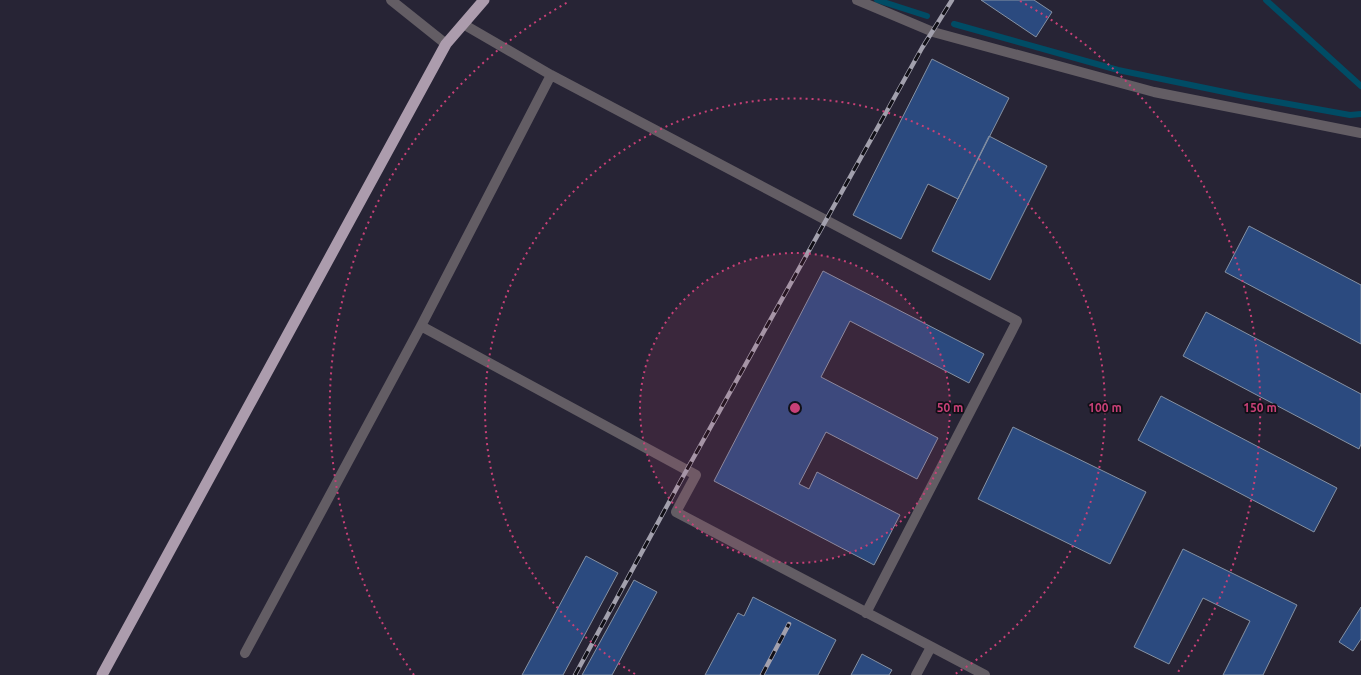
<svg xmlns="http://www.w3.org/2000/svg" width="1361" height="675" font-family="Ubuntu,sans-serif">
<style>
.lines{fill:none;stroke-linecap:round;stroke-linejoin:round}
.stream{stroke:#004c65;stroke-width:6}
.building{fill:#2b4a7f;stroke:#8591a3}
.minor{stroke:#635d64;stroke-width:10}
.trunk{stroke:#ac9cad;stroke-width:11}
.rail-casing{stroke:#a2a0ad;stroke-width:4.5}
.rail{stroke:#100f16;stroke-width:3;stroke-dasharray:9;stroke-linecap:butt}
.ring{fill:none;stroke:#c84077;stroke-width:2;stroke-dasharray:2 4}
.centre{fill:#c84077;stroke:#100f16;stroke-width:2}
.ring-label{font-size:12px;text-anchor:middle;font-weight:bold;fill:#c84077;stroke:#100f16;stroke-width:3.5;stroke-linejoin:round;paint-order:stroke}
</style>
<rect width="100%" height="100%" fill="#272435"/>
<g class="lines">
<!-- stream -->
<path class="stream" d="M 877,0 L 927,16
M 1266,0 L 1361,86
M 954,24 L 1118,70 L 1244,96 L 1350,115 L 1361,114"/>
</g>
<!-- building -->
<path class="building" d="M 981,0 L 1034,0 L 1052,12 L 1036,37 Z
M 932,59 L 1009,98 L 958,199 L 928,184 L 901,239 L 853,215 Z
M 989,136 L 1047,166 L 990,280 L 932,251 Z
M 1249,226 L 1361,285 L 1361,344 L 1225,272 Z
M 823,271 L 984,354 L 969,383 L 850,321 L 821,377 L 938,438 L 917,479 L 826,432 L 799,484 L 809,489 L 817,472 L 900,515 L 874,565 L 714,481 Z
M 1206,312 L 1361,394 L 1361,444 L 1359,449 L 1183,356 Z
M 1161,396 L 1337,488 L 1314,532 L 1138,440 Z
M 1013,427 L 1146,492 L 1110,564 L 978,499 Z
M 1183,549 L 1297,605 L 1263,675 L 1223,675 L 1250,621 L 1203,598 L 1169,664 L 1134,647 Z
M 586,556 L 618,573 L 563,675 L 522,675 Z
M 634,580 L 657,592 L 612,675 L 582,675 Z
M 753,597 L 836,640 L 818,675 L 705,675 L 738,613 L 744,616 Z
M 1361,607 L 1361,639 L 1353,651 L 1339,642 Z
M 862,654 L 892,670 L 889,675 L 851,675 Z"/>
<g class="lines">
<!-- minor -->
<path class="minor" d="M 391,0 L 446,44
M 857,0 L 933,32 L 1154,92 L 1361,133
M 463,24 L 551,75 L 1017,321 L 866,613
M 421,326 L 696,475 L 676,512 L 985,675
M 245,653 L 421,326 L 551,75
M 916,675 L 931,647"/>
<!-- trunk -->
<path class="trunk" d="M 102,675 L 446,44 L 484,0"/>
<!-- rail casing -->
<g class="rail-casing">
<path id="rail" d="M 575,675 L 680,482 L 922,48 L 952,0
M 762,675 L 789,624"/>
</g>
<!-- rail -->
<use href="#rail" class="rail"/>
</g>
<!-- distance rings -->
<circle cx="795" cy="408" r="155" fill="#c84077" fill-opacity=".12"/>
<g class="ring">
<circle cx="795" cy="408" r="155"/>
<path d="M635 674A310 310 0 1 1 955 674"/>
<path d="M414 675A465 465 0 0 1 570 1M1020 1A465 465 0 0 1 1176 675"/>
</g>
<circle cx="795" cy="408" r="6" class="centre"/>
<g class="ring-label">
<text x="950" y="412">50 m</text>
<text x="1105" y="412">100 m</text>
<text x="1260" y="412">150 m</text>
</g>
</svg>
